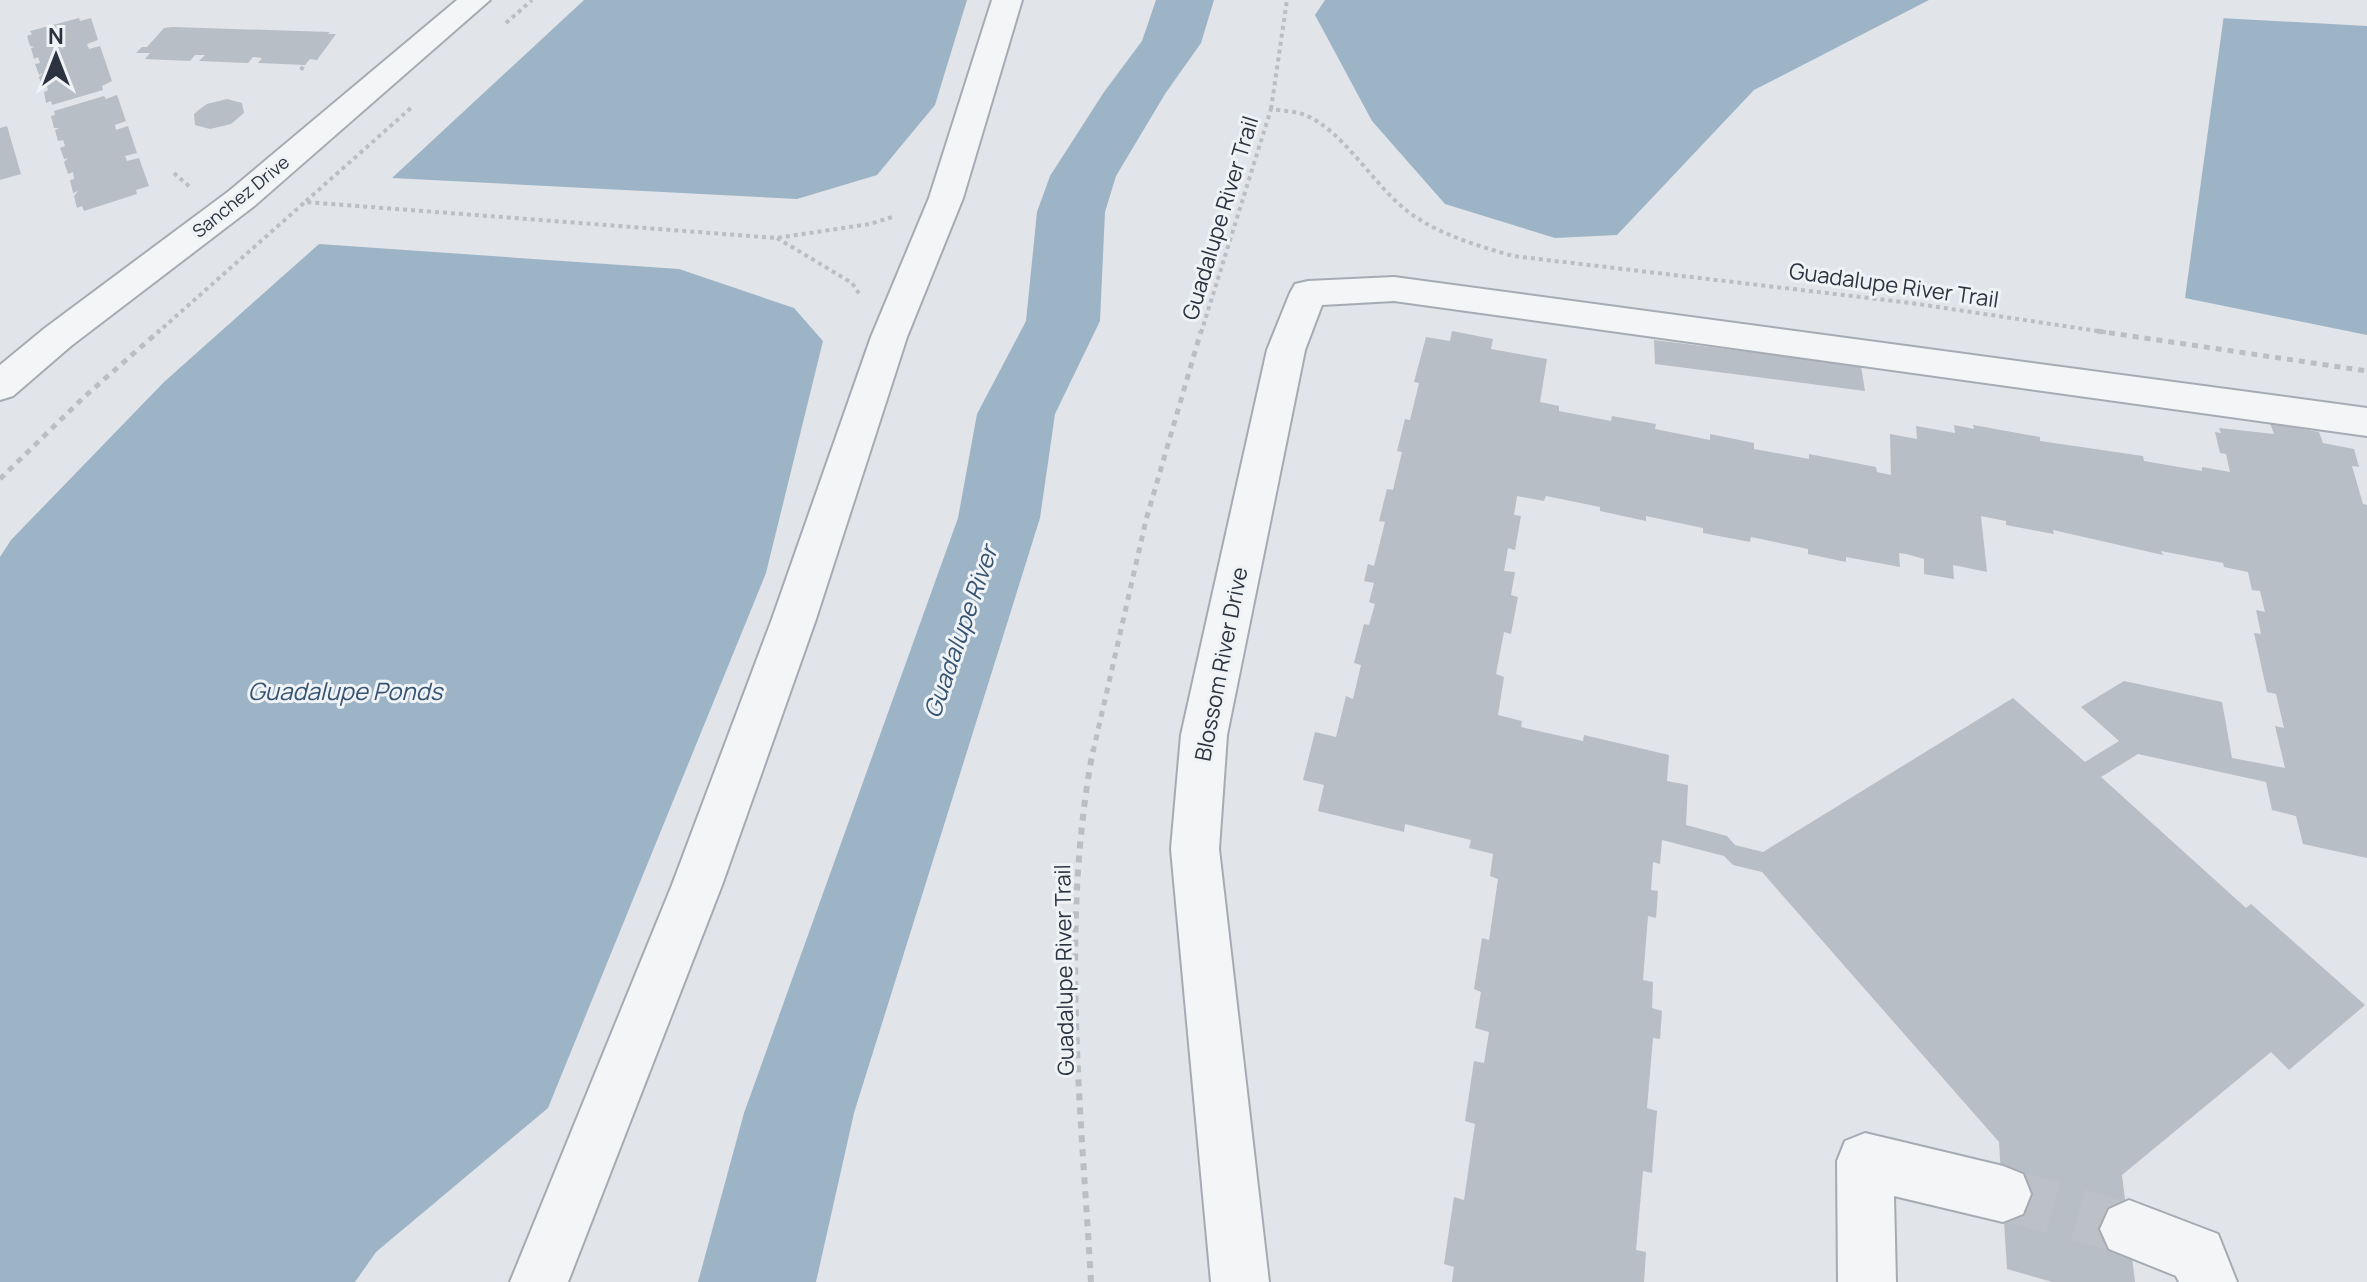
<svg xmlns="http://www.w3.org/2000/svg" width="2367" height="1282" font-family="Manrope,sans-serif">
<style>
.water{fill:#9db4c7}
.pier{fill:#e1e4e9}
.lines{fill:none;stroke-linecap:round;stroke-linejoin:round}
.river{fill:#9db4c7;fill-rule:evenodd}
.building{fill:#b8bec5;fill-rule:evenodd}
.minor-tunnel{stroke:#bcc1c7;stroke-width:52;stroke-dasharray:52 26;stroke-linecap:butt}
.minor-casing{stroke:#a6abb3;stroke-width:4}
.path-far2{stroke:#bbbfc3;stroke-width:4;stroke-dasharray:4 4;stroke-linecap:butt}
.path-far1{stroke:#bbbfc3;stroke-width:5;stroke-dasharray:6 6;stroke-linecap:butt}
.path{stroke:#bbbfc3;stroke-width:6;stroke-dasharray:7 7;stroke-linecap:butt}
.minor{fill:#f3f5f7;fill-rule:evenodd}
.labels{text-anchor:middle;stroke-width:6;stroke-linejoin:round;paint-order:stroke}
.far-street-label{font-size:18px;fill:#2a333f;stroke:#f0f3f6}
.street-label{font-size:22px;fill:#2a333f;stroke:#f0f3f6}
.water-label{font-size:24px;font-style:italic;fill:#365471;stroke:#f0f3f6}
</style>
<rect width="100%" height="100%" fill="#e1e4e9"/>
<!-- water -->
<path class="water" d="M 584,0 L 967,0 L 935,105 L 877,175 L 797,199 L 392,178 Z
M 1325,0 L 1929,0 L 1754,90 L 1617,235 L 1555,238 L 1445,204 L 1372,121 L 1315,15 Z
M 2226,0 L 2367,0 L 2367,335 L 2185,298 Z
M 319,244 L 679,269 L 794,308 L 823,341 L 766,573 L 548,1108 L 376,1252 L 355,1282 L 0,1282 L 0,557 L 11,540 L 164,382 Z"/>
<!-- pier -->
<path class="pier" d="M 2222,0 L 2367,0 L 2367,26 L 2220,18 Z"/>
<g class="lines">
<!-- river -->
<path class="river" d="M 1156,0 L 1214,0 L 1201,43 L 1165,94 L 1116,176 L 1105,212 L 1100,321 L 1055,414 L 1040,518 L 854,1113 L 816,1282 L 698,1282 L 744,1113 L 958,518 L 977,414 L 1026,321 L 1037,212 L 1050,176 L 1104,92 L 1142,41 Z"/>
</g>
<!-- building -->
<path class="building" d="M 79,18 L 80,21 L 91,18 L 98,40 L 87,44 L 89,49 L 100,46 L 112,81 L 102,86 L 103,90 L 52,105 L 51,101 L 46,103 L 44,92 L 48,90 L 47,86 L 42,87 L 39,77 L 43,73 L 39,75 L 35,64 L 40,63 L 38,57 L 34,59 L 31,48 L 35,47 L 30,46 L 27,36 L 32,34 L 30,31 Z
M 173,27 L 330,32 L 328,34 L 336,34 L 317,60 L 310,59 L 305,65 L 258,63 L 262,58 L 253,57 L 248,63 L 199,61 L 205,55 L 195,55 L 190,61 L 145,59 L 150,53 L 136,53 L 142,47 L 147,47 L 164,28 Z
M 117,95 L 126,121 L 115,125 L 116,130 L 128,126 L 137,153 L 125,156 L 127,161 L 139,158 L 149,186 L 136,190 L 137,194 L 84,211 L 82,206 L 77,208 L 74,196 L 78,191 L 73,193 L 70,180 L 74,179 L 73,172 L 68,174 L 64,162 L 68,158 L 64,159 L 60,148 L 65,146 L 63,140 L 58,141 L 55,130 L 59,128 L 54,128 L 51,116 L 55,115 L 54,111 L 104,96 L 106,99 Z
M 227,99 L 242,103 L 244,113 L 231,124 L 210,129 L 195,125 L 194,114 L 200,109 L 207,104 Z
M 7,126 L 21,174 L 0,180 L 0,128 Z
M 1452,331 L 1493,339 L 1491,349 L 1547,359 L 1540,402 L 1559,406 L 1559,411 L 1611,421 L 1612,416 L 1656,424 L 1655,429 L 1710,440 L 1710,434 L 1754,443 L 1754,449 L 1809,459 L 1809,454 L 1876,467 L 1877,472 L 1891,475 L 1890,434 L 1917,439 L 1916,426 L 1955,433 L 1954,425 L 1974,429 L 1973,425 L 2040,437 L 2040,441 L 2143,456 L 2144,461 L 2202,471 L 2202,467 L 2230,472 L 2226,454 L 2220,453 L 2215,432 L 2221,433 L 2219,428 L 2274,434 L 2270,423 L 2319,432 L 2323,443 L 2354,449 L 2359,467 L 2352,466 L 2363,504 L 2367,505 L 2367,858 L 2303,844 L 2296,816 L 2272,810 L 2266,782 L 2138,754 L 2101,777 L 2246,908 L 2251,904 L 2365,1005 L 2289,1070 L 2271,1052 L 2122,1175 L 2135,1282 L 2052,1282 L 2007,1269 L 1999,1142 L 1762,872 L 1733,865 L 1724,856 L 1662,840 L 1660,864 L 1653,862 L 1651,890 L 1658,891 L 1656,918 L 1648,916 L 1643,980 L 1653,982 L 1652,1008 L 1662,1011 L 1660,1039 L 1653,1038 L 1647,1108 L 1657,1111 L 1652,1173 L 1643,1171 L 1636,1250 L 1646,1252 L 1644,1282 L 1452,1282 L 1454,1267 L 1444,1264 L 1454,1197 L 1464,1200 L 1475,1124 L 1465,1121 L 1474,1061 L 1484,1063 L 1489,1032 L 1475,1028 L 1481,992 L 1474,989 L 1482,938 L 1489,940 L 1498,879 L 1490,876 L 1493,854 L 1469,848 L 1471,840 L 1405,824 L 1404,832 L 1318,811 L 1324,785 L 1303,780 L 1315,732 L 1336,737 L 1346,696 L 1353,699 L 1361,665 L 1354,663 L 1364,624 L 1369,625 L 1375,604 L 1369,602 L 1374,583 L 1364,581 L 1368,564 L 1374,566 L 1385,522 L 1379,521 L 1387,489 L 1393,490 L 1402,452 L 1397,451 L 1405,419 L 1410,420 L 1419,383 L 1414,382 L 1426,337 L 1450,341 ZM 1517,496 L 1544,501 L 1546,496 L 1600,507 L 1600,511 L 1646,521 L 1646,516 L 1703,528 L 1703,533 L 1750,542 L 1751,537 L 1808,549 L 1808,554 L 1846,562 L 1846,557 L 1900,567 L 1899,553 L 1906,554 L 1924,559 L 1924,574 L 1954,579 L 1953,565 L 1987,572 L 1981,516 L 2006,521 L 2006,525 L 2054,534 L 2053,530 L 2163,555 L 2161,551 L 2223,563 L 2224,567 L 2248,572 L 2252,590 L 2260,591 L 2265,612 L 2256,610 L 2261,634 L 2254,633 L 2267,692 L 2276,694 L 2284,728 L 2275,726 L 2285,768 L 2232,758 L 2222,702 L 2124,681 L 2081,707 L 2119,741 L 2085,762 L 2013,698 L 1763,852 L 1735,845 L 1727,836 L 1686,825 L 1688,785 L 1667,781 L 1669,755 L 1584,735 L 1583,741 L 1521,727 L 1522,721 L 1498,715 L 1504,677 L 1496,674 L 1504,632 L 1511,634 L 1518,597 L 1511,595 L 1515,572 L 1504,571 L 1508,548 L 1515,550 L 1521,516 L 1514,515 Z
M 1654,340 L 1861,366 L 1865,391 L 1655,364 Z"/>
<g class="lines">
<!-- minor-tunnel -->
<path class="minor-tunnel" d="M 2003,1194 L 2129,1229"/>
<!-- minor casing -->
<g class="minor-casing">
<path id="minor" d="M 457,0 L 490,0 L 253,207 L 71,346 L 13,396 L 0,400 L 0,365 L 45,328 L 229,191 Z
M 992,0 L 1022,0 L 963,198 L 907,337 L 816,619 L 722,885 L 568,1282 L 510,1282 L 672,885 L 772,619 L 871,337 L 929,198 Z
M 1394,277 L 2367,408 L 2367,436 L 1394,301 L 1322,305 L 1305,350 L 1227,735 L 1219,849 L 1269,1282 L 1211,1282 L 1171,849 L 1181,735 L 1267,350 L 1290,293 L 1295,284 L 1308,281 Z
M 1865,1133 L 2003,1166 L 2023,1174 L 2031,1194 L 2023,1214 L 2003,1222 L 1894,1196 L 1896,1282 L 1838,1282 L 1837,1161 L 1845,1141 Z
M 2129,1200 L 2218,1234 L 2237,1282 L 2179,1282 L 2176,1276 L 2109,1249 L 2100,1229 L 2109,1209 Z"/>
</g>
<!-- path-far2 -->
<path class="path-far2" d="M 506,23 L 532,0
M 301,70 L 304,65
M 1271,109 L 1287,0
M 174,173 L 191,188
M 306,201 L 412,107
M 777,238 L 852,283 L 860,295
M 157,333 L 305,202 L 776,238 L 870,224 L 892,217
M 1201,333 L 1271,109 C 1282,111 1297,111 1307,116 C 1344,132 1373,184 1406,210 C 1437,234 1475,245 1513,256 L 1911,303 L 2111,333"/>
<!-- path-far1 -->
<path class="path-far1" d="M 2097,331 L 2367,371
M 0,479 L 83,398 L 159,331
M 1093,752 L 1146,520 L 1201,331"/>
<!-- path -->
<path class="path" d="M 1091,1282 C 1081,1105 1060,926 1093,750"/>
<!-- minor -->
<use href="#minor" class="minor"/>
</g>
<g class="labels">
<!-- far-street labels -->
<g class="far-street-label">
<text transform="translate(241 197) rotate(-39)" y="6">Sanchez Drive</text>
</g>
<!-- street labels -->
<g class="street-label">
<text transform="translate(1220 218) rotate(-73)" y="8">Guadalupe River Trail</text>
<text transform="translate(1894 285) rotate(8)" y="8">Guadalupe River Trail</text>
<text transform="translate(1221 664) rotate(-79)" y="8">Blossom River Drive</text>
<text transform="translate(1064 970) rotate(-91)" y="8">Guadalupe River Trail</text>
</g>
<!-- water labels -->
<g class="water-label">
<text transform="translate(961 632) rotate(-71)" y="8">Guadalupe River</text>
<text x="345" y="700">Guadalupe Ponds</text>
</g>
</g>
<!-- north arrow -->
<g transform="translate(56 56)" stroke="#f0f3f6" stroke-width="6" paint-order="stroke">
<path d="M0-6L14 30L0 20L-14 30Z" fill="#2a333f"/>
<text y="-12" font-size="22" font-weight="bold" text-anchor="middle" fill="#2a333f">N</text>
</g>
</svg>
